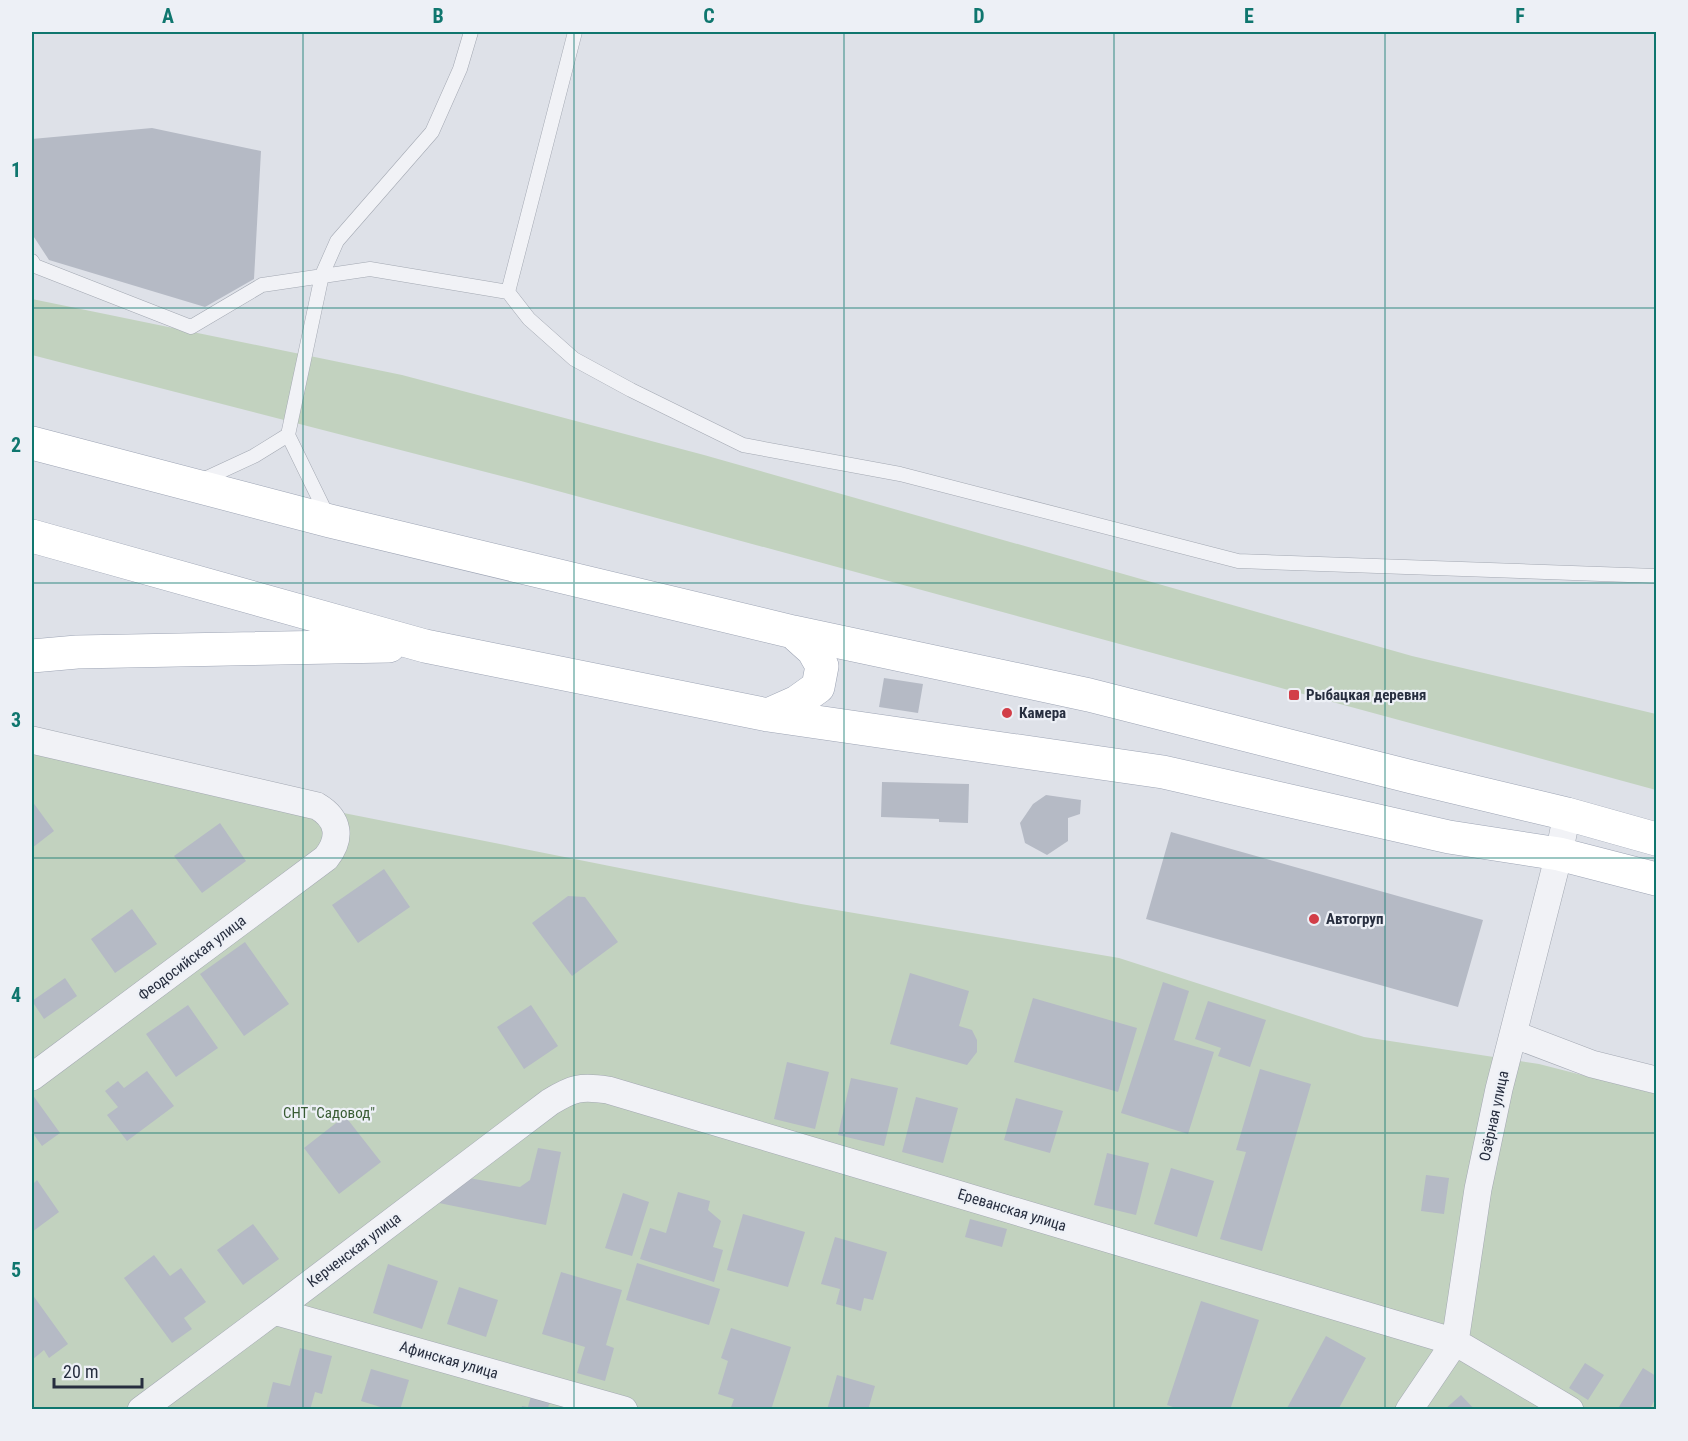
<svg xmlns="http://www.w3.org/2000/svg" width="1688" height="1441" font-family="'Roboto Condensed',sans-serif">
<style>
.green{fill:#c2d2bf}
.building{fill:#b5bac5}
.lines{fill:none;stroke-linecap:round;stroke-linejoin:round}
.service-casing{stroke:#a3a8b2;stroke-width:15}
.minor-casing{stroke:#a3a8b2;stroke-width:28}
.primary-casing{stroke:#9da4b4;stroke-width:34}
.service{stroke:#f1f2f6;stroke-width:14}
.minor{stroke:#f1f2f6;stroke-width:27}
.primary{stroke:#fff;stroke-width:33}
.grid{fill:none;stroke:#0f766e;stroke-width:1.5;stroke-opacity:0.55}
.poi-dot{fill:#d23e48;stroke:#edf0f6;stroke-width:2}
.labels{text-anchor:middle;stroke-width:4.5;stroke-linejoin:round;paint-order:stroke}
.poi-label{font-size:15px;font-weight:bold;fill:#272e3f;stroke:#edf0f6;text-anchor:start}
.street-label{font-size:15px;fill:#272e3f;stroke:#edf0f6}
.park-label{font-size:15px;fill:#385b33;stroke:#edf0f6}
.neatline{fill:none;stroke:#0f766e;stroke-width:2}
.grid-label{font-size:20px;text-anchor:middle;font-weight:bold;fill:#0f766e}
</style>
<rect width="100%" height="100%" fill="#dee1e8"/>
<!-- green -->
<path class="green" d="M 32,299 L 402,375 L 704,455 L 1412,656 L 1656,714 L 1656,790 L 521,481 L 32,355 Z
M 32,747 L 238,792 L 801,904 L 1119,958 L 1364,1037 L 1539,1064 L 1656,1094 L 1656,1409 L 32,1410 Z"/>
<!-- building -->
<path class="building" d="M 152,128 L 261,151 L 254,279 L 205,307 L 49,260 L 32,234 L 32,139 Z
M 884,678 L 923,684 L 918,713 L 879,707 Z
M 882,782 L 969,784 L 968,823 L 939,822 L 939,819 L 881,817 Z
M 1046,795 L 1081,800 L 1080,814 L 1068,818 L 1068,841 L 1047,855 L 1025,843 L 1020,823 L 1033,804 Z
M 32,801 L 54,831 L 32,848 Z
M 220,823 L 246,861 L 202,893 L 174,856 Z
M 1171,832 L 1483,920 L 1458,1007 L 1146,919 Z
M 384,869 L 410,907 L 358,943 L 332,905 Z
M 568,896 L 585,897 L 618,942 L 572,976 L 532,923 Z
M 132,909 L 157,944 L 115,973 L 91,939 Z
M 245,942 L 289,1004 L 244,1036 L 200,974 Z
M 910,973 L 969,991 L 959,1026 L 972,1030 L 977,1040 L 977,1052 L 967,1065 L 890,1044 Z
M 65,978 L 77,996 L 44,1019 L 32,1001 Z
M 1163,982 L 1189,991 L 1174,1040 L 1214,1052 L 1188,1134 L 1121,1113 Z
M 1033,998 L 1137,1028 L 1118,1092 L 1014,1062 Z
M 1208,1001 L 1266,1020 L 1250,1067 L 1218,1056 L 1221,1048 L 1195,1039 Z
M 188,1005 L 218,1048 L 176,1077 L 146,1034 Z
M 531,1005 L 558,1046 L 524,1069 L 497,1027 Z
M 787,1062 L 829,1072 L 815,1129 L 774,1119 Z
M 1260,1069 L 1311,1084 L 1262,1251 L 1220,1239 L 1246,1152 L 1236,1150 Z
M 147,1071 L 174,1106 L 127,1141 L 107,1115 L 118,1107 L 105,1091 L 118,1081 L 124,1088 Z
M 851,1078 L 898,1088 L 884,1146 L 838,1135 Z
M 32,1094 L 60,1133 L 42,1146 L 32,1132 Z
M 916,1097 L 958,1108 L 943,1163 L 902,1152 Z
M 1016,1098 L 1063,1111 L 1050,1153 L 1004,1140 Z
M 345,1116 L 381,1162 L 339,1194 L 304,1148 Z
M 538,1148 L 561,1152 L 546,1225 L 439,1203 L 463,1177 L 520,1187 L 530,1180 Z
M 1107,1153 L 1149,1163 L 1136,1215 L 1094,1205 Z
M 1171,1168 L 1214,1181 L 1197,1237 L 1154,1224 Z
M 1426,1175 L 1449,1178 L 1444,1214 L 1421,1211 Z
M 37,1180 L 59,1212 L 32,1232 L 32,1185 Z
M 678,1192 L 710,1201 L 708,1210 L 721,1221 L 713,1247 L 723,1250 L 714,1282 L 640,1259 L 650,1228 L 666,1233 Z
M 623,1193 L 649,1202 L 632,1256 L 605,1248 Z
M 743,1214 L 805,1232 L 788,1287 L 727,1270 Z
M 970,1219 L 1007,1229 L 1002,1247 L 965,1237 Z
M 253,1224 L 279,1259 L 243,1285 L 217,1250 Z
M 835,1237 L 887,1252 L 873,1300 L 864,1298 L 861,1311 L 836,1304 L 840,1289 L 821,1284 Z
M 154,1255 L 170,1276 L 181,1268 L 206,1302 L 184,1318 L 192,1329 L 172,1343 L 124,1278 Z
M 637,1263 L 720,1289 L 709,1325 L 626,1300 Z
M 388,1264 L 438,1281 L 422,1329 L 373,1313 Z
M 561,1272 L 622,1290 L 606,1345 L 614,1348 L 605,1381 L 577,1373 L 585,1347 L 542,1334 Z
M 459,1287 L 498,1300 L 486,1337 L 447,1324 Z
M 32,1294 L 68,1344 L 49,1358 L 44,1350 L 32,1360 Z
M 1201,1301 L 1259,1320 L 1230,1410 L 1182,1410 L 1167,1405 Z
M 731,1328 L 791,1347 L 771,1410 L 730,1410 L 734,1399 L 718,1394 L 728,1361 L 721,1358 Z
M 1326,1336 L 1366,1358 L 1338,1410 L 1286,1410 Z
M 300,1348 L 332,1356 L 322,1394 L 315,1392 L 310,1410 L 266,1410 L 273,1382 L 290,1386 Z
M 1585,1363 L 1604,1375 L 1588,1400 L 1569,1388 Z
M 1643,1368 L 1656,1376 L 1656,1398 L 1649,1410 L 1617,1410 Z
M 371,1369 L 409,1380 L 400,1410 L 390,1410 L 361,1401 Z
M 837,1375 L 875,1386 L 868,1410 L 827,1410 Z
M 1461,1395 L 1475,1410 L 1444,1410 Z
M 531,1396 L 550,1402 L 547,1410 L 521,1410 L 522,1406 L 528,1407 Z"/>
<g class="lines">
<!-- service casing -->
<g class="service-casing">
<path id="service" d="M 575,32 L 508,292 L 529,319 L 574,359 L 631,390 L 743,445 L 900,474 L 1238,561 L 1656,576
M 32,261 L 35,266 L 191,327 L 262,285 L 370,269 L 508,292
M 200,481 L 254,456 L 288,435
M 328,517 L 288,435 L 322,275 L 337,241 L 432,132 L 460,69 L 471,32"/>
</g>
<!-- minor casing -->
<g class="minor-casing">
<path id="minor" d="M 32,740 L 317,806 C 339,819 342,838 326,858 L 32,1077
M 1513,1034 L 1592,1064 L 1656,1080
M 274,1311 L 624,1410
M 141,1410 L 274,1311 L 550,1102 C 573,1088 580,1086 608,1090 L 1455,1342 L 1570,1410
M 1409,1410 L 1455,1342 L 1478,1189 L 1499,1089 L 1559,854 L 1567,814"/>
</g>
<!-- primary casing -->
<g class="primary-casing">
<path id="primary" d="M 32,443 L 330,521 L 793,632 L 1089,695 L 1412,777 L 1567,814 L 1656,839
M 32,536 L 425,646 L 768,715 L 1163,772 L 1449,837 L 1559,854 L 1656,879
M 32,656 L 77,652 L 389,646
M 768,715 L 797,702 L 818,687 L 822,666 L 813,650 L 793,632"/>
</g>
<!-- service -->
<use href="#service" class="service"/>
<!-- minor -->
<use href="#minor" class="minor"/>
<!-- primary -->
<use href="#primary" class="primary"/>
</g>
<!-- grid -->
<path class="grid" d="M 303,32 L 303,1410M 574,32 L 574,1410M 844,32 L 844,1410M 1114,32 L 1114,1410M 1385,32 L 1385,1410M 32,308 L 1656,308M 32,583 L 1656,583M 32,858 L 1656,858M 32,1133 L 1656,1133"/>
<!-- markers -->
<g class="poi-dot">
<rect x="1288" y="689" width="12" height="12" rx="3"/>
<circle cx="1007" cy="713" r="6"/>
<circle cx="1314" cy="919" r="6"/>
</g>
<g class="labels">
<!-- poi labels -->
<g class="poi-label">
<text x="1306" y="700">Рыбацкая деревня</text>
<text x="1019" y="718">Камера</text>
<text x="1326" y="924">Автогруп</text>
</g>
<!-- street labels -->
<g class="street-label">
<text transform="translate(192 958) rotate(-37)" y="5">Феодосийская улица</text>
<text transform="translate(1494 1116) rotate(-78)" y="5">Озёрная улица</text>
<text transform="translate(1012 1210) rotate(17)" y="5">Ереванская улица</text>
<text transform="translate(354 1250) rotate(-37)" y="5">Керченская улица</text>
<text transform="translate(449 1360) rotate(16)" y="5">Афинская улица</text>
</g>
<!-- park labels -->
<g class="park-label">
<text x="329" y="1118">СНТ "Садовод"</text>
</g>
</g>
<!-- border -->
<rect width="1688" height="1441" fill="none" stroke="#edf0f6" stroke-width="66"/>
<!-- scale -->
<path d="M54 1378v9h88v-9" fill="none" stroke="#272e3f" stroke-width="3"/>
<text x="63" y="1378" font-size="18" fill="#272e3f" stroke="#edf0f6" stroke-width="4.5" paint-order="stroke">20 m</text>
<rect x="33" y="33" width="1622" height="1375" class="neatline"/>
<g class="grid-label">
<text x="168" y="23">A</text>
<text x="438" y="23">B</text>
<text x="709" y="23">C</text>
<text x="979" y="23">D</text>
<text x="1249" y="23">E</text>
<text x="1520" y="23">F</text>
<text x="16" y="177">1</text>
<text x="16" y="452">2</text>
<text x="16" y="727">3</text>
<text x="16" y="1002">4</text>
<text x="16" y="1277">5</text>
</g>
</svg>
